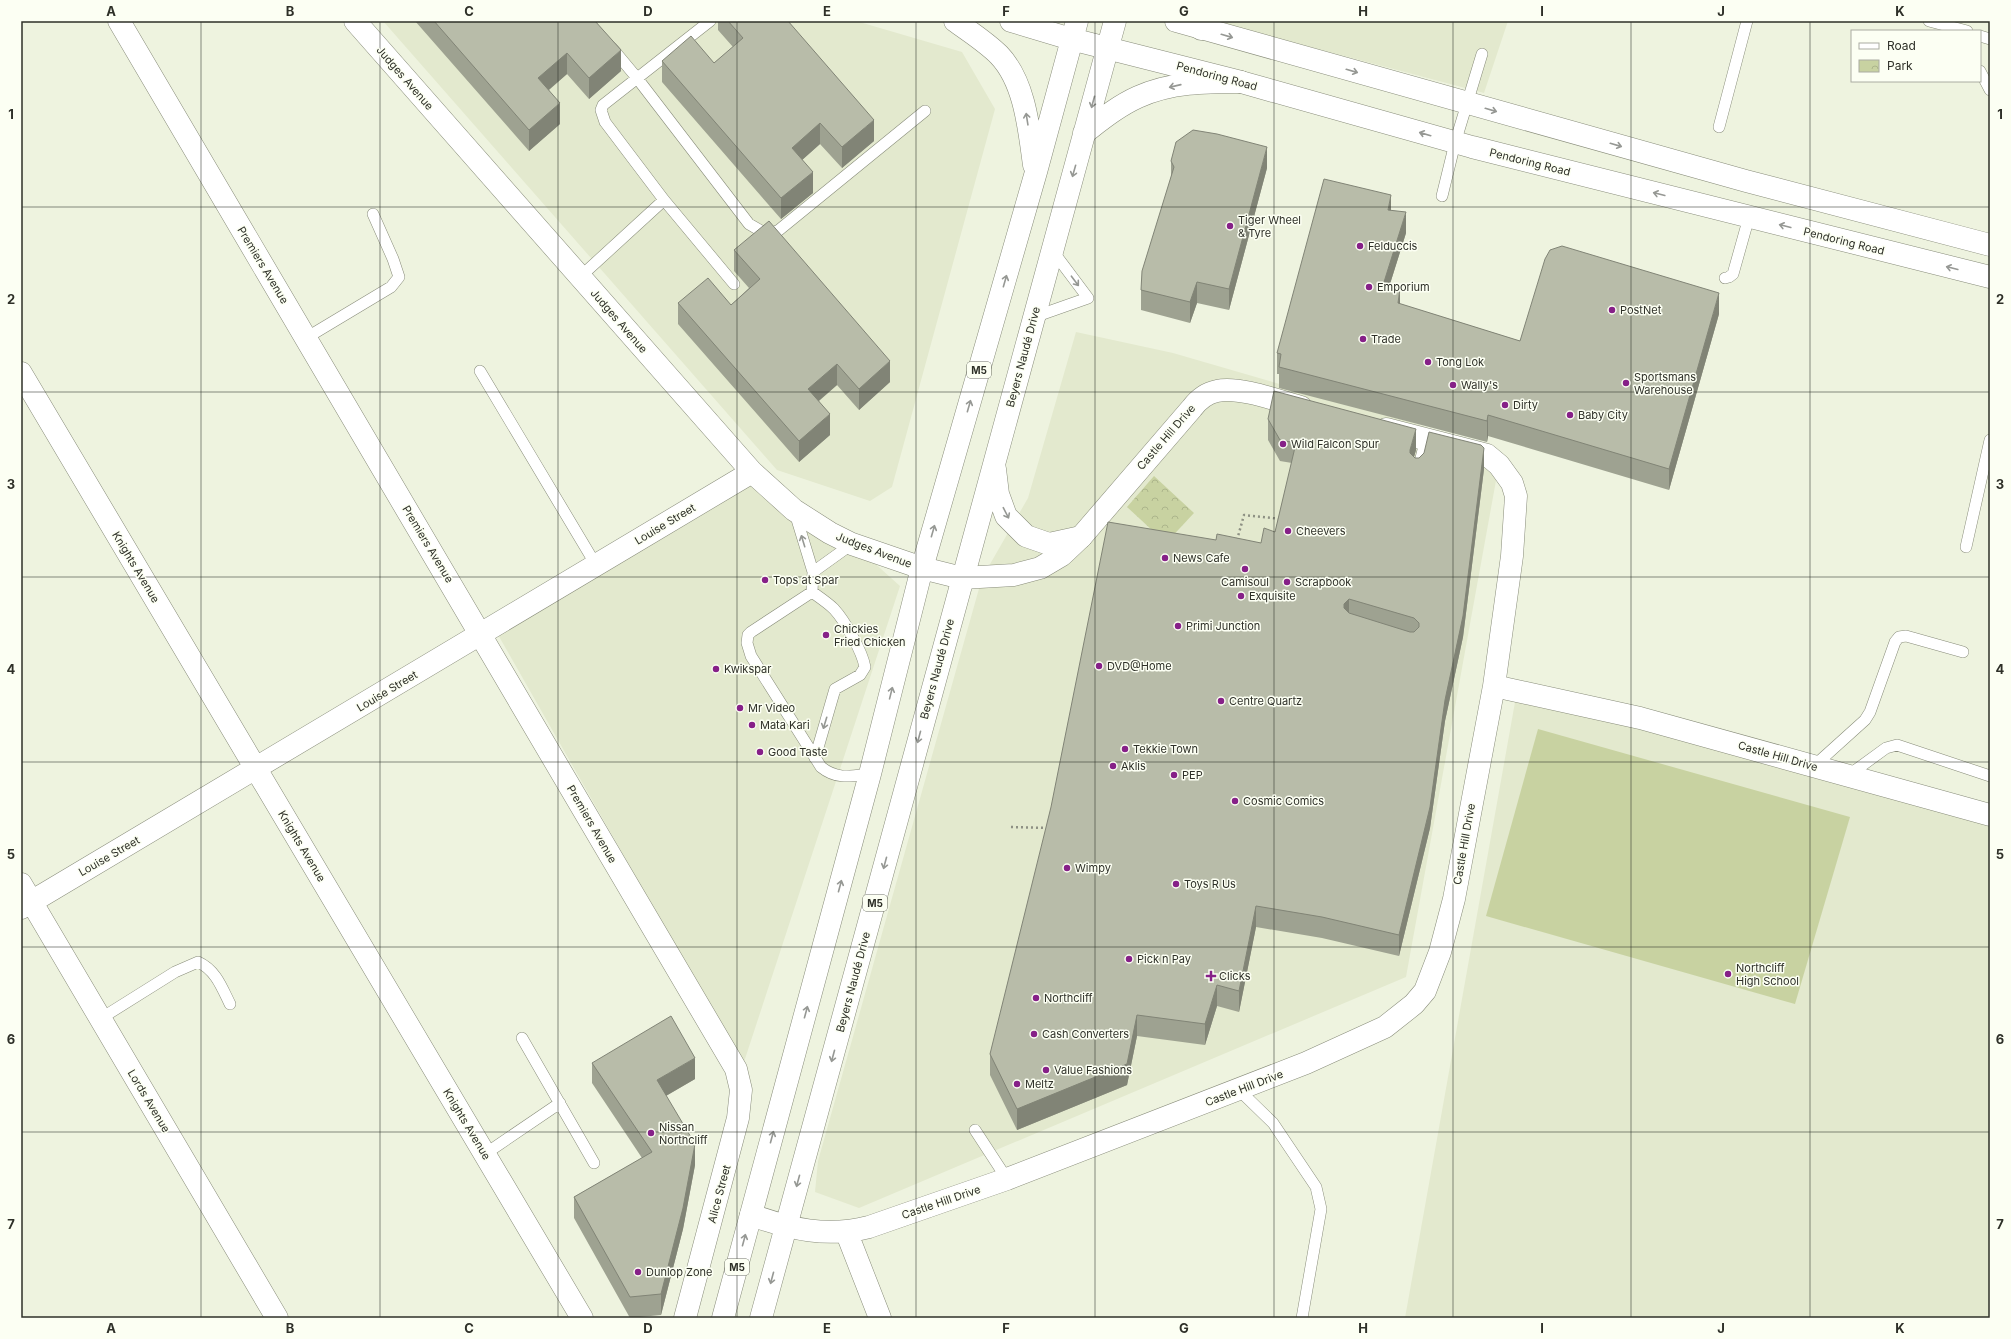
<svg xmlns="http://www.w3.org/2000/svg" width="2011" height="1339" font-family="Inter,sans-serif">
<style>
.built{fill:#e3e9ce}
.grass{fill:#c8d2a1}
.park{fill:url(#park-crowns)}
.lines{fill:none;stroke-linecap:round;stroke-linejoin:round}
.lane-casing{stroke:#888c7a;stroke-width:12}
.street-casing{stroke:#888c7a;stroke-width:23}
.secondary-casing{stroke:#888c7a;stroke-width:23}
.primary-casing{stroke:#888c7a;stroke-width:23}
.path{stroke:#8d9083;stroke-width:2.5;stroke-dasharray:2 3;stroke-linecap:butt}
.lane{stroke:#fff;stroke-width:11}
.street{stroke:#fff;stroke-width:22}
.secondary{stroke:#fff;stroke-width:22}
.primary{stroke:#fff;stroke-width:22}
.wall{fill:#9ea291}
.shaded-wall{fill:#818476}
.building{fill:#b8bca9;stroke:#818476;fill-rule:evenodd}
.oneway{stroke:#969894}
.grid{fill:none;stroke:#2e3028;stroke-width:1;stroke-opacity:0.55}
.poi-dot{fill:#862088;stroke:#fcfff3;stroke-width:1.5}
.labels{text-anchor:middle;stroke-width:3;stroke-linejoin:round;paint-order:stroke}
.shield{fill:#fcfff3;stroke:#6c6e65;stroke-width:1}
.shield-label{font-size:10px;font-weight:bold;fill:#2e3028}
.street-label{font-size:11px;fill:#2e3028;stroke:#fcfff3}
.poi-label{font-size:11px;fill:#2e3028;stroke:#fcfff3;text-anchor:start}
.neatline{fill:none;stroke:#2e3028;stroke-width:1.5}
.grid-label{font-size:13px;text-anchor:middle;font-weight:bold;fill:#2e3028}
</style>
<defs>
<pattern id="park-crowns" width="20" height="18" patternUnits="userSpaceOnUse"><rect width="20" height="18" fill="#c8d2a1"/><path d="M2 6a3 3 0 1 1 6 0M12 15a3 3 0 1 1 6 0" fill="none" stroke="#acb58b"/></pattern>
</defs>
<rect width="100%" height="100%" fill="#eef3df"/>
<!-- built -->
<path class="built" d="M 383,21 L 856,21 L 962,52 L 995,109 L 892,487 L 870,501 L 777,470 Z
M 1212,21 L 1508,21 L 1484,93 Z
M 1076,332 L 1173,353 L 1417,424 L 1501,453 L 1406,977 L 859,1208 L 815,1192 L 818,1161 L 982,578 L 1028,498 Z
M 752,475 L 871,560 L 900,586 L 743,1065 L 497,633 Z
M 1517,691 L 1990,818 L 1990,1318 L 1405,1318 Z"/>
<!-- grass -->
<path class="grass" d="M 1538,729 L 1850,817 L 1795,1004 L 1486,916 Z"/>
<!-- park -->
<path class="park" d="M 1154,476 L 1194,513 L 1166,543 L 1127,507 Z"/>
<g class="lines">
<!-- lane casing -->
<g class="lane-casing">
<path id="lane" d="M 710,21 L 603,105 L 601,110 L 605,122 L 664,200 L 734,284
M 1929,21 L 1967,31
M 1980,36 L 1990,39
M 612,48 L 637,78 L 749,224 L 768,235 L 779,230 L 925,111
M 1980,71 L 1990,90
M 1719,127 L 1747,21
M 1442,196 L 1455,143 L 1482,54
M 580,277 L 664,200
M 1725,278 L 1729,277 L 1733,274 L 1749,217
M 1034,317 L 1088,298 L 1052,250
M 306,338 L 391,287 L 399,277 L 393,259 L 373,214
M 480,371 L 596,565
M 1418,470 L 1426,438
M 795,513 L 813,572 L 812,592
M 1966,547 L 1990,440
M 813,572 L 852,544
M 812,592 L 751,632 L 748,635 L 747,643 L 751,656 L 821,767 C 837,780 852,776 870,774
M 812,592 C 819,597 828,603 834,609 C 845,621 862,651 865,667 L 860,675 L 835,689 L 815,758
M 1814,766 L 1865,720 L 1870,712 L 1895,642 L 1899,637 L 1906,636 L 1963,652
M 1849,775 L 1886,748 L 1897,745 L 1990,776
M 100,1019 L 175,972 L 198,962 C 216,970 222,988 230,1004
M 522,1038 L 594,1163
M 1239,1090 L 1273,1123 L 1316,1187 L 1321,1209 L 1302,1318
M 975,1130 L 1007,1179
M 485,1154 L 560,1103"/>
</g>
<!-- street casing -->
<g class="street-casing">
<path id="street" d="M 119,21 L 736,1069 L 741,1090 L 738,1118 L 685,1318
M 355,21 L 752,472 L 794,510 L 830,533 L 852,544 L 922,568 L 962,578 L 1014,575 L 1040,568 L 1062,555 L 1081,537 L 1192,408 C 1198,400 1207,393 1217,391 C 1239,386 1279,401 1301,407
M 21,373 L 582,1318
M 1494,686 L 1640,718 L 1990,815
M 21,884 L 277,1318
M 21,908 L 752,472
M 751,1215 C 791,1229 826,1238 869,1227 L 1007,1179 L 1306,1063 L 1385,1027 L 1414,1004 L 1425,991 L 1440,952 L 1454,899 L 1494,686 L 1512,556 L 1516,496 L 1512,483 L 1499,465 L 1487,455 L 1386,429
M 846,1231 L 880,1318"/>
</g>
<!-- secondary casing -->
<g class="secondary-casing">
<path id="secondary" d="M 1011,21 L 1071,39 L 1241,82 L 1472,147 L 1990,277
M 1176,21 L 1746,181 L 1990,245"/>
</g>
<!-- primary casing -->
<g class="primary-casing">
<path id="primary" d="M 955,21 C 970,32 986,42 999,55 C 1025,82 1029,129 1034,165
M 1191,21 L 1201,29
M 1084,133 C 1101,120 1118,106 1138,97 C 1171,82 1206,82 1241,82
M 995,469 L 998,494 L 1006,516 L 1026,536 L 1049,544 L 1081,537
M 723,1318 L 870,774 L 922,568 L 1036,172 L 1077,21
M 761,1318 L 1115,21"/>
</g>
<!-- path -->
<path class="path" d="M 1237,540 L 1244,515 L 1281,519
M 1011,827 L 1049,828"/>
<!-- lane -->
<use href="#lane" class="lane"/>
<!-- street -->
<use href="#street" class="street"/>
<!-- secondary -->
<use href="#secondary" class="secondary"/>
<!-- primary -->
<use href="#primary" class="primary"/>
</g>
<!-- wall -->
<path class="wall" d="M 415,21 L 595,21 L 621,71 L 589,99 L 567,74 L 549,90 L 560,124 L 529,151 Z
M 718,21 L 788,21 L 874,141 L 842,168 L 820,144 L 802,160 L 813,193 L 781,219 L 662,82 L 662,61 L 714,63 L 733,47 L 718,30 Z
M 1171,161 L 1267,168 L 1229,310 L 1197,303 L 1190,323 L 1141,310 L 1141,290 L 1171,177 Z
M 1391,210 L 1406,233 L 1390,284 L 1400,304 L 1520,341 L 1719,314 L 1669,490 L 1488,436 L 1487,442 L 1279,388 L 1279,374 L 1277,374 L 1277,353 Z
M 734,250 L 890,382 L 859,410 L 837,385 L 819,401 L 830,435 L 799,462 L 678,324 L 678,303 L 731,305 L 749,288 L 734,271 Z
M 1268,419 L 1416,450 L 1414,457 L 1415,458 L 1484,469 L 1463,637 L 1445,721 L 1430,828 L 1399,956 L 1322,938 L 1256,927 L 1239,1012 L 1217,1006 L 1205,1045 L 1137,1036 L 1127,1085 L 1017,1130 L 990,1075 L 990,1054 L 1216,540 L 1261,543 L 1275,532 L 1292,463 L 1280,461 L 1268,440 Z
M 592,1063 L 695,1079 L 666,1096 L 695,1165 L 683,1229 L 661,1315 L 630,1318 L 574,1218 L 574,1197 L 642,1158 L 592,1083 Z"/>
<!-- shaded-wall -->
<path class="shaded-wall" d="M 621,50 L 621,71 L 589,99 L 589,78 Z
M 567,53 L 567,74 L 538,99 L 538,78 Z
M 560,103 L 560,124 L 529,151 L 529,130 Z
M 874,120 L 874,141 L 842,168 L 842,147 Z
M 820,123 L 820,144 L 792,169 L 792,148 Z
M 1267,147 L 1267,168 L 1229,310 L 1229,289 Z
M 813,172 L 813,193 L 781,219 L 781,198 Z
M 1391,195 L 1391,216 L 1388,210 Z
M 1406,212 L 1406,233 L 1384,303 L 1384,282 Z
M 1197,282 L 1197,303 L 1190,323 L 1190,302 Z
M 1400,288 L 1400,308 L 1398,303 Z
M 1719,293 L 1719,314 L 1669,490 L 1669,469 Z
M 890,361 L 890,382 L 859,410 L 859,389 Z
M 837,364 L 837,385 L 808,410 L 808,389 Z
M 830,414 L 830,435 L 799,462 L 799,441 Z
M 1488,415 L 1488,436 L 1487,442 L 1487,421 Z
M 1416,429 L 1416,450 L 1410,471 L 1410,450 Z
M 1484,448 L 1484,469 L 1463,637 L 1445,721 L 1430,828 L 1399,956 L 1399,935 L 1445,700 Z
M 1349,599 L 1349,620 L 1344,625 L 1344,604 Z
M 1256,906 L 1256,927 L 1239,1012 L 1239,991 Z
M 1217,985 L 1217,1006 L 1205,1045 L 1205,1024 Z
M 1137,1015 L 1137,1036 L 1127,1085 L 1017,1130 L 1017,1109 Z
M 695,1058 L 695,1079 L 657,1101 L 657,1080 Z
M 695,1144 L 695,1165 L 683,1229 L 661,1315 L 661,1294 Z"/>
<!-- building -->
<path class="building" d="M 434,21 L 595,21 L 621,50 L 589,78 L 567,53 L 538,78 L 560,103 L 529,130 Z
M 728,21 L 788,21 L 874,120 L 842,147 L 820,123 L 792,148 L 813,172 L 781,198 L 662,61 L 691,36 L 714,63 L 743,38 Z
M 1193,130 L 1217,134 L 1267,147 L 1229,289 L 1197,282 L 1190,302 L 1141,290 L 1142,271 L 1174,167 L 1171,161 L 1176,142 Z
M 1324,179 L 1391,195 L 1388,210 L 1406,212 L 1384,282 L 1400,288 L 1398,303 L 1520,341 L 1545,259 L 1550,250 L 1562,246 L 1719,293 L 1669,469 L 1488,415 L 1487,421 L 1279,367 L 1281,354 L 1277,353 Z
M 769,221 L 890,361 L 859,389 L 837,364 L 808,389 L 830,414 L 799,441 L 678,303 L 708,278 L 731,305 L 760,279 L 734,250 Z
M 1274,391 L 1416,429 L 1410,450 L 1410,453 L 1415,458 L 1419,458 L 1424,453 L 1429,432 L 1481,445 L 1484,448 L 1463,616 L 1445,700 L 1430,807 L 1399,935 L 1322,917 L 1256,906 L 1239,991 L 1217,985 L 1205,1024 L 1137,1015 L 1127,1064 L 1017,1109 L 990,1054 L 1051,807 L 1108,522 L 1216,540 L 1217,534 L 1261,543 L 1264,528 L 1275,532 L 1296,443 L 1280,440 L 1268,419 ZM 1349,599 L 1414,618 L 1419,623 L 1419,627 L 1414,632 L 1410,632 L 1349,613 L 1344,608 L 1344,604 Z
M 671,1016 L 695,1058 L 657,1080 L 695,1144 L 683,1208 L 661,1294 L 630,1297 L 574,1197 L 652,1152 L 592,1063 Z"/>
<!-- one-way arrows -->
<defs><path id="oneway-shaft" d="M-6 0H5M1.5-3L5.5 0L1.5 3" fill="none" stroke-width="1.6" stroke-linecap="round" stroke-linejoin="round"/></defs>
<g class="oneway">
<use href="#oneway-shaft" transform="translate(1227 36) rotate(16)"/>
<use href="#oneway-shaft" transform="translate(1352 71) rotate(16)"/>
<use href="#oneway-shaft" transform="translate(1175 86) rotate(167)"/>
<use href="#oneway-shaft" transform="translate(1093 102) rotate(105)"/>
<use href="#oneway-shaft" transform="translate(1491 110) rotate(16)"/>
<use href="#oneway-shaft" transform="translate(1027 119) rotate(-99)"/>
<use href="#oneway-shaft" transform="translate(1425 134) rotate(-164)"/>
<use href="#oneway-shaft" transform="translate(1616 145) rotate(16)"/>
<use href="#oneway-shaft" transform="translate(1074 171) rotate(106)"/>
<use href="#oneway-shaft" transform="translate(1659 194) rotate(-166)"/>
<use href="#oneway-shaft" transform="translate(1785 226) rotate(-166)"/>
<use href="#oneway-shaft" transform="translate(1952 268) rotate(-166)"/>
<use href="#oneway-shaft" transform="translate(1005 281) rotate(-74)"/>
<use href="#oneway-shaft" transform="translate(1075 281) rotate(53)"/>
<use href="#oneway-shaft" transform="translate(969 406) rotate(-74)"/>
<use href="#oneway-shaft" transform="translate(1006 513) rotate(63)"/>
<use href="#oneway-shaft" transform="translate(933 531) rotate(-74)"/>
<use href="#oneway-shaft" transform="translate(803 541) rotate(-107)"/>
<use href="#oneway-shaft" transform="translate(891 693) rotate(-76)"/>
<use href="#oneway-shaft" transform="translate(825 723) rotate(107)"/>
<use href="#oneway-shaft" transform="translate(919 737) rotate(105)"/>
<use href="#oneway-shaft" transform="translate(885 863) rotate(105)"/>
<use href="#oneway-shaft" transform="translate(840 886) rotate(-75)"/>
<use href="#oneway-shaft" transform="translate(806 1012) rotate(-75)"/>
<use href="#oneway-shaft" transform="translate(833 1056) rotate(105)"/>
<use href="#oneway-shaft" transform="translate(772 1137) rotate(-75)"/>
<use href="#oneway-shaft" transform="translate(798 1181) rotate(105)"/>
<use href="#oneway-shaft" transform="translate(744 1240) rotate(-75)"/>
<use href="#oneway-shaft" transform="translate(772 1278) rotate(105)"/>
</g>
<!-- grid -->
<path class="grid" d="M 201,21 L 201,1318M 380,21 L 380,1318M 558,21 L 558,1318M 737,21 L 737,1318M 916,21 L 916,1318M 1095,21 L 1095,1318M 1274,21 L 1274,1318M 1453,21 L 1453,1318M 1631,21 L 1631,1318M 1810,21 L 1810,1318M 21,207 L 1990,207M 21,392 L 1990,392M 21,577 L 1990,577M 21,762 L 1990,762M 21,947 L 1990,947M 21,1132 L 1990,1132"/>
<!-- markers -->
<g class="poi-dot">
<circle cx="1230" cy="226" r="4"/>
<circle cx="1360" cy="246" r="4"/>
<circle cx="1369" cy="287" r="4"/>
<circle cx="1612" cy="310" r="4"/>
<circle cx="1363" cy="339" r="4"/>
<circle cx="1428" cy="362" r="4"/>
<circle cx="1626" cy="383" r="4"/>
<circle cx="1453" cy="385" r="4"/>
<circle cx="1505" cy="405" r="4"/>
<circle cx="1570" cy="415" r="4"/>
<circle cx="1283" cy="444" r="4"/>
<circle cx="1288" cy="531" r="4"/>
<circle cx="1165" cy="558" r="4"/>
<circle cx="1245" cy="569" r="4"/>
<circle cx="765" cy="580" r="4"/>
<circle cx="1287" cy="582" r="4"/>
<circle cx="1241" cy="596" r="4"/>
<circle cx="1178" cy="626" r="4"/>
<circle cx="826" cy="635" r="4"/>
<circle cx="1099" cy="666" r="4"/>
<circle cx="716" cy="669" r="4"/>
<circle cx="1221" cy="701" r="4"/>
<circle cx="740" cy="708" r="4"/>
<circle cx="752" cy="725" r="4"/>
<circle cx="1125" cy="749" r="4"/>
<circle cx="760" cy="752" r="4"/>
<circle cx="1113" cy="766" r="4"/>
<circle cx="1174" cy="775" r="4"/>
<circle cx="1235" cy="801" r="4"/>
<circle cx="1067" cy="868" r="4"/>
<circle cx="1176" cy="884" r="4"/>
<circle cx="1129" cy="959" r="4"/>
<circle cx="1728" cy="974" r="4"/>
<path d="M1209 970h4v4h4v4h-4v4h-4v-4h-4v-4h4z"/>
<circle cx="1036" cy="998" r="4"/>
<circle cx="1034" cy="1034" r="4"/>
<circle cx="1046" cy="1070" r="4"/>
<circle cx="1017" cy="1084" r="4"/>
<circle cx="651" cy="1133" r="4"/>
<circle cx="638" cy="1272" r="4"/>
</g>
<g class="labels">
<!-- shield labels -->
<g class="shield">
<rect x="967" y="362" width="24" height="16" rx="3"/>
<rect x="863" y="895" width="24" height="16" rx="3"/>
<rect x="725" y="1259" width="24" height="16" rx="3"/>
</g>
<g class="shield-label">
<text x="979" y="374">M5</text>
<text x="875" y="907">M5</text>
<text x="737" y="1271">M5</text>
</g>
<!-- street labels -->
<g class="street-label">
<text transform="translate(1217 76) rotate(15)" y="4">Pendoring Road</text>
<text transform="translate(405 78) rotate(49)" y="4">Judges Avenue</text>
<text transform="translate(1530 162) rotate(14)" y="4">Pendoring Road</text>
<text transform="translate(1844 241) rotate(14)" y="4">Pendoring Road</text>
<text transform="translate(263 265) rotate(59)" y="4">Premiers Avenue</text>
<text transform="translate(619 321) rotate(49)" y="4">Judges Avenue</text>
<text transform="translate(1023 357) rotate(-75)" y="4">Beyers Naudé Drive</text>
<text transform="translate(1166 437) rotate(-49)" y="4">Castle Hill Drive</text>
<text transform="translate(665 524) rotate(-31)" y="4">Louise Street</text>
<text transform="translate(428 544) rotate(59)" y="4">Premiers Avenue</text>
<text transform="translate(874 550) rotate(21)" y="4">Judges Avenue</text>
<text transform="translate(136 567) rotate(59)" y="4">Knights Avenue</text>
<text transform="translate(937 669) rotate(-75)" y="4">Beyers Naudé Drive</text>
<text transform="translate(387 691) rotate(-31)" y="4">Louise Street</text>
<text transform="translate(1778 756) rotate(16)" y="4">Castle Hill Drive</text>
<text transform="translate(592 824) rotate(60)" y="4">Premiers Avenue</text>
<text transform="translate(1464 844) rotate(-80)" y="4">Castle Hill Drive</text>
<text transform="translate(302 846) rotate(59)" y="4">Knights Avenue</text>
<text transform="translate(109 856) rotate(-30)" y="4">Louise Street</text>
<text transform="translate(853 982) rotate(-75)" y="4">Beyers Naudé Drive</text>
<text transform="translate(1244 1088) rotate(-21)" y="4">Castle Hill Drive</text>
<text transform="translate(149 1101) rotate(59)" y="4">Lords Avenue</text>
<text transform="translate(467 1124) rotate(59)" y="4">Knights Avenue</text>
<text transform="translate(719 1194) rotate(-75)" y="4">Alice Street</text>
<text transform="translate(941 1202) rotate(-19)" y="4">Castle Hill Drive</text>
</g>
<!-- poi labels -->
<g class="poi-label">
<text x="1238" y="224">Tiger Wheel<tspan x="1238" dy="13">&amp; Tyre</tspan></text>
<text x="1368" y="250">Felduccis</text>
<text x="1377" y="291">Emporium</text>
<text x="1620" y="314">PostNet</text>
<text x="1371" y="343">Trade</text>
<text x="1436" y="366">Tong Lok</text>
<text x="1634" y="381">Sportsmans<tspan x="1634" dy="13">Warehouse</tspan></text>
<text x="1461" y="389">Wally's</text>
<text x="1513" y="409">Dirty</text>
<text x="1578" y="419">Baby City</text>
<text x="1291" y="448">Wild Falcon Spur</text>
<text x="1296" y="535">Cheevers</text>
<text x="1173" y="562">News Cafe</text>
<text x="773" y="584">Tops at Spar</text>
<text x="1245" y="586" text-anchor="middle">Camisoul</text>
<text x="1295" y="586">Scrapbook</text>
<text x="1249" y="600">Exquisite</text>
<text x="1186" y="630">Primi Junction</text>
<text x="834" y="633">Chickies<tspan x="834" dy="13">Fried Chicken</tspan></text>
<text x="1107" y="670">DVD@Home</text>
<text x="724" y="673">Kwikspar</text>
<text x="1229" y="705">Centre Quartz</text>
<text x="748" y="712">Mr Video</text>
<text x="760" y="729">Mata Kari</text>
<text x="1133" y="753">Tekkie Town</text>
<text x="768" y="756">Good Taste</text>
<text x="1121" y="770">Aklis</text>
<text x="1182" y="779">PEP</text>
<text x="1243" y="805">Cosmic Comics</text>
<text x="1075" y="872">Wimpy</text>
<text x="1184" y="888">Toys R Us</text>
<text x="1137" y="963">Pick n Pay</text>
<text x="1736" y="972">Northcliff<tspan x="1736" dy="13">High School</tspan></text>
<text x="1219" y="980">Clicks</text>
<text x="1044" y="1002">Northcliff</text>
<text x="1042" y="1038">Cash Converters</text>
<text x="1054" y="1074">Value Fashions</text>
<text x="1025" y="1088">Meltz</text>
<text x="659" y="1131">Nissan<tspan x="659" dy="13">Northcliff</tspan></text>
<text x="646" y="1276">Dunlop Zone</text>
</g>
</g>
<!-- border -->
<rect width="2011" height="1339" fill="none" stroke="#fcfff3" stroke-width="44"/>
<!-- legend -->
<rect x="1851" y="30" width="130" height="52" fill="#fcfff3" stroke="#aaaca2"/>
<rect x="1859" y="43" width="20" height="6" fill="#ffffff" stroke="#aaaca2"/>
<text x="1887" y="50" font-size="12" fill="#2e3028">Road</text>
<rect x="1859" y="60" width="20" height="12" fill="url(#park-crowns)" stroke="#aaaca2"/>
<text x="1887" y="70" font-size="12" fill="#2e3028">Park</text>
<rect x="22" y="22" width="1967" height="1295" class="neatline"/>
<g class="grid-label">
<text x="111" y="16">A</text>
<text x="290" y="16">B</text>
<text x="469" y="16">C</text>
<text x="648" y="16">D</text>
<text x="827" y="16">E</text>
<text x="1006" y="16">F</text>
<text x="1184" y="16">G</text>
<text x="1363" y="16">H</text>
<text x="1542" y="16">I</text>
<text x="1721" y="16">J</text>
<text x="1900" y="16">K</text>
<text x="11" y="119">1</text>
<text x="2000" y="119">1</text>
<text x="11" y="304">2</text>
<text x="2000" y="304">2</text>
<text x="11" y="489">3</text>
<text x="2000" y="489">3</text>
<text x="11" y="674">4</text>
<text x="2000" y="674">4</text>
<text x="11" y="859">5</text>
<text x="2000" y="859">5</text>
<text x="11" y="1044">6</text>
<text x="2000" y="1044">6</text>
<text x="11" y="1229">7</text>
<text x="2000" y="1229">7</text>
<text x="111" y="1333">A</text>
<text x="290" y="1333">B</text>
<text x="469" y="1333">C</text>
<text x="648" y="1333">D</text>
<text x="827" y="1333">E</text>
<text x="1006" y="1333">F</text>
<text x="1184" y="1333">G</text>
<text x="1363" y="1333">H</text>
<text x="1542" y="1333">I</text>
<text x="1721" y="1333">J</text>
<text x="1900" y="1333">K</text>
</g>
</svg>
